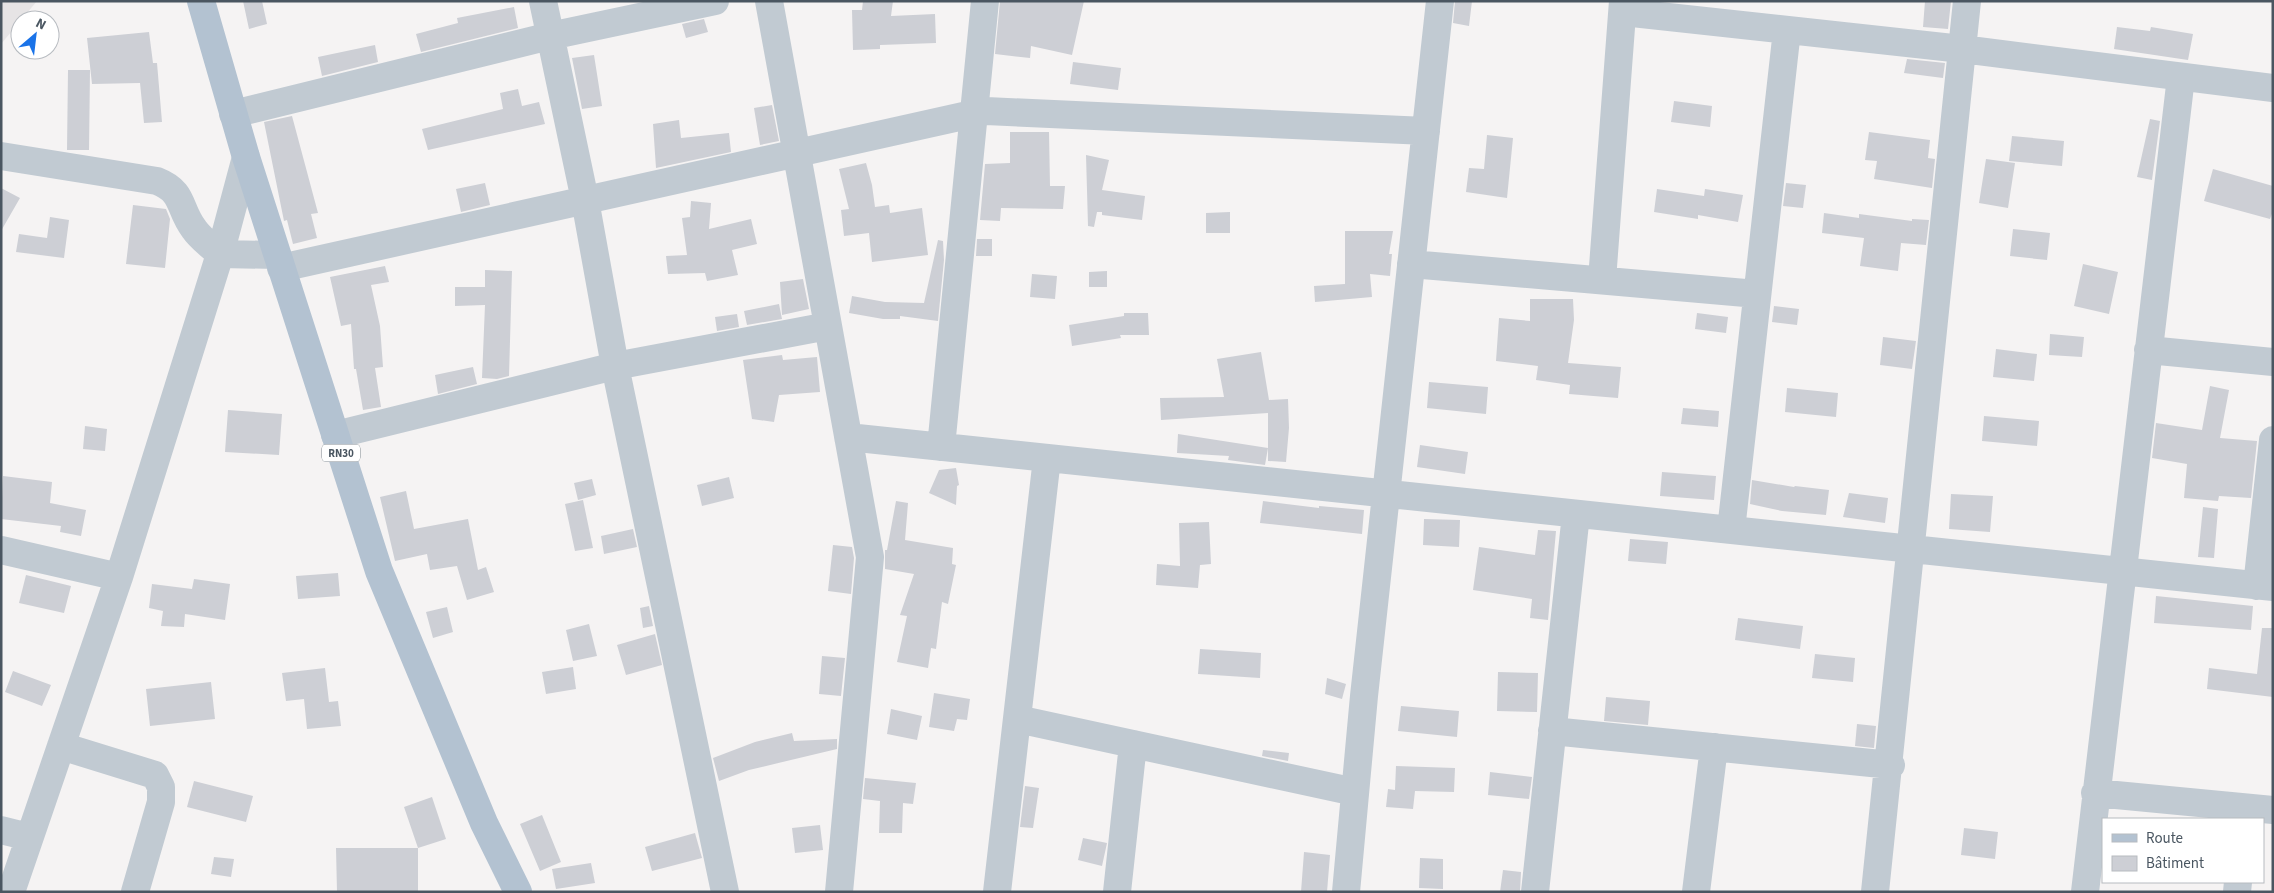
<svg xmlns="http://www.w3.org/2000/svg" width="2274" height="893" font-family="'Source Sans 3',sans-serif">
<style>
.education{fill:#e6e4e5}
.building{fill:#cdcfd5}
.lines{fill:none;stroke-linecap:round;stroke-linejoin:round}
.minor{stroke:#c1cad2;stroke-width:28}
.major{stroke:#b3c2d1;stroke-width:28}
.labels{text-anchor:middle;stroke-width:4;stroke-linejoin:round;paint-order:stroke}
.shield{fill:#fff;stroke:#808990;stroke-width:1}
.shield-label{font-size:11px;font-weight:bold;fill:#4a5661}
</style>
<rect width="100%" height="100%" fill="#f5f3f3"/>
<!-- education -->
<path class="education" d="M 1,1 L 37,1 L 1,44 Z"/>
<!-- building -->
<path class="building" d="M 243,1 L 262,1 L 267,24 L 249,29 Z
M 863,1 L 893,1 L 891,16 L 935,14 L 936,43 L 880,45 L 880,49 L 853,50 L 852,10 L 862,10 Z
M 1000,1 L 1084,1 L 1072,55 L 1031,46 L 1030,58 L 995,54 Z
M 1455,1 L 1472,1 L 1469,26 L 1453,23 Z
M 1925,1 L 1951,1 L 1948,29 L 1923,27 Z
M 514,7 L 518,28 L 421,52 L 416,34 L 458,23 L 457,18 Z
M 704,19 L 708,32 L 686,38 L 682,24 Z
M 2117,27 L 2150,31 L 2151,27 L 2193,34 L 2188,60 L 2114,49 Z
M 149,32 L 153,63 L 157,63 L 162,122 L 144,123 L 140,83 L 92,84 L 87,38 Z
M 375,45 L 378,62 L 322,76 L 318,57 Z
M 594,55 L 602,106 L 582,109 L 572,58 Z
M 1907,59 L 1945,63 L 1943,78 L 1904,73 Z
M 1073,62 L 1121,68 L 1118,90 L 1070,84 Z
M 68,70 L 90,70 L 89,150 L 67,150 Z
M 518,89 L 522,106 L 539,102 L 545,124 L 428,150 L 422,129 L 503,109 L 500,93 Z
M 1674,101 L 1712,106 L 1710,127 L 1671,122 Z
M 772,105 L 779,141 L 760,145 L 754,108 Z
M 292,116 L 318,213 L 311,214 L 317,238 L 293,244 L 287,220 L 284,221 L 264,122 Z
M 2150,119 L 2160,121 L 2152,180 L 2137,177 Z
M 679,120 L 681,138 L 729,133 L 731,152 L 656,168 L 653,124 Z
M 1010,132 L 1049,132 L 1050,186 L 1065,186 L 1063,209 L 1001,208 L 1000,221 L 980,220 L 985,164 L 1010,163 Z
M 1869,132 L 1930,140 L 1928,158 L 1935,159 L 1932,188 L 1874,179 L 1877,161 L 1865,160 Z
M 1487,135 L 1513,138 L 1507,198 L 1466,192 L 1469,168 L 1484,169 Z
M 2012,136 L 2064,141 L 2062,166 L 2009,161 Z
M 1086,155 L 1109,160 L 1102,190 L 1145,196 L 1142,220 L 1102,215 L 1102,212 L 1097,212 L 1094,227 L 1088,226 Z
M 1986,159 L 2015,163 L 2008,208 L 1979,203 Z
M 866,163 L 872,185 L 875,207 L 889,205 L 890,213 L 922,208 L 928,255 L 872,262 L 869,233 L 844,236 L 841,210 L 849,209 L 839,169 Z
M 2213,169 L 2273,186 L 2273,211 L 2270,219 L 2204,201 Z
M 485,183 L 490,205 L 461,212 L 456,189 Z
M 1786,183 L 1806,185 L 1803,208 L 1783,206 Z
M 1,188 L 20,198 L 1,231 Z
M 1657,189 L 1704,196 L 1705,189 L 1743,195 L 1738,222 L 1698,215 L 1698,219 L 1654,212 Z
M 691,201 L 711,203 L 709,229 L 751,219 L 757,244 L 732,250 L 738,275 L 707,281 L 705,273 L 668,274 L 666,256 L 687,255 L 682,218 L 690,217 Z
M 133,205 L 166,209 L 170,219 L 165,268 L 126,264 Z
M 1230,212 L 1230,233 L 1206,233 L 1206,213 Z
M 1824,213 L 1859,218 L 1859,214 L 1912,221 L 1912,219 L 1929,220 L 1926,245 L 1901,243 L 1898,271 L 1860,266 L 1864,238 L 1822,233 Z
M 50,217 L 69,220 L 64,258 L 16,252 L 19,234 L 47,238 Z
M 2013,229 L 2050,233 L 2047,260 L 2010,256 Z
M 1345,231 L 1393,231 L 1389,254 L 1392,254 L 1390,276 L 1370,274 L 1372,297 L 1315,302 L 1314,286 L 1345,284 Z
M 977,239 L 992,239 L 992,256 L 976,256 Z
M 938,240 L 943,241 L 944,260 L 938,321 L 900,316 L 900,319 L 883,319 L 849,313 L 852,296 L 885,302 L 924,303 Z
M 2083,264 L 2118,272 L 2109,314 L 2074,306 Z
M 385,266 L 389,282 L 371,285 L 380,326 L 383,367 L 375,368 L 381,407 L 363,410 L 356,369 L 354,369 L 351,324 L 341,326 L 330,277 Z
M 485,270 L 512,271 L 509,376 L 497,379 L 482,378 L 485,305 L 455,306 L 455,287 L 485,287 Z
M 1107,271 L 1107,287 L 1089,287 L 1089,272 Z
M 1032,274 L 1057,276 L 1055,299 L 1030,297 Z
M 803,279 L 809,309 L 782,315 L 780,282 Z
M 1530,299 L 1573,299 L 1574,320 L 1568,363 L 1621,367 L 1618,398 L 1569,394 L 1570,385 L 1536,380 L 1538,366 L 1496,361 L 1499,318 L 1530,321 Z
M 779,304 L 782,319 L 747,325 L 744,311 Z
M 1774,306 L 1799,309 L 1797,325 L 1772,322 Z
M 1124,313 L 1148,313 L 1149,335 L 1120,335 L 1121,338 L 1072,346 L 1069,325 L 1124,316 Z
M 1697,313 L 1728,317 L 1726,333 L 1695,329 Z
M 737,314 L 739,327 L 717,331 L 715,317 Z
M 2050,334 L 2084,337 L 2082,357 L 2049,355 Z
M 1883,337 L 1916,341 L 1912,369 L 1880,365 Z
M 1996,349 L 2037,354 L 2034,381 L 1993,377 Z
M 1261,352 L 1269,400 L 1288,399 L 1289,428 L 1286,462 L 1268,461 L 1268,413 L 1161,420 L 1160,398 L 1224,397 L 1217,359 Z
M 782,355 L 783,360 L 817,357 L 820,392 L 779,395 L 774,422 L 752,419 L 743,360 Z
M 473,367 L 477,384 L 438,394 L 435,375 Z
M 1429,382 L 1488,387 L 1486,414 L 1427,408 Z
M 2210,386 L 2229,390 L 2220,438 L 2257,441 L 2251,498 L 2219,496 L 2218,501 L 2184,498 L 2187,464 L 2152,458 L 2156,423 L 2202,430 Z
M 1787,388 L 1838,393 L 1836,417 L 1785,412 Z
M 1683,408 L 1719,411 L 1718,427 L 1681,424 Z
M 228,410 L 282,414 L 279,455 L 225,452 Z
M 1984,416 L 2039,421 L 2037,446 L 1982,441 Z
M 85,426 L 107,429 L 105,451 L 83,449 Z
M 1178,434 L 1268,448 L 1265,465 L 1228,460 L 1229,456 L 1177,453 Z
M 1420,445 L 1468,452 L 1465,474 L 1417,467 Z
M 956,468 L 959,485 L 957,486 L 956,505 L 929,493 L 939,470 Z
M 1662,472 L 1716,476 L 1714,500 L 1660,496 Z
M 3,476 L 52,482 L 50,503 L 86,510 L 81,536 L 60,532 L 61,526 L 1,519 Z
M 729,477 L 734,498 L 702,506 L 697,485 Z
M 592,479 L 596,495 L 578,500 L 574,483 Z
M 1752,480 L 1794,487 L 1795,486 L 1829,490 L 1826,515 L 1782,511 L 1750,504 Z
M 406,491 L 414,529 L 468,519 L 478,570 L 486,567 L 494,592 L 467,600 L 457,566 L 430,570 L 427,554 L 395,561 L 380,497 Z
M 1849,493 L 1888,498 L 1885,523 L 1843,517 Z
M 1951,494 L 1993,496 L 1990,532 L 1949,529 Z
M 583,500 L 593,548 L 575,551 L 565,504 Z
M 896,501 L 908,503 L 905,540 L 953,548 L 952,564 L 956,565 L 948,604 L 942,602 L 936,649 L 931,648 L 928,668 L 897,662 L 907,616 L 900,615 L 914,574 L 885,569 L 885,550 L 887,550 Z
M 1263,501 L 1319,508 L 1319,506 L 1364,510 L 1362,534 L 1260,523 Z
M 2203,507 L 2218,509 L 2214,558 L 2198,557 Z
M 1424,519 L 1460,520 L 1459,547 L 1423,545 Z
M 1209,522 L 1211,564 L 1200,565 L 1198,588 L 1156,585 L 1157,564 L 1180,566 L 1179,523 Z
M 633,529 L 637,547 L 604,554 L 601,536 Z
M 1538,530 L 1556,531 L 1548,620 L 1530,618 L 1532,599 L 1473,590 L 1479,547 L 1535,555 Z
M 1630,539 L 1668,542 L 1666,564 L 1628,561 Z
M 833,545 L 852,547 L 854,558 L 851,594 L 828,591 Z
M 338,573 L 340,596 L 298,599 L 296,576 Z
M 26,575 L 71,586 L 64,613 L 19,603 Z
M 194,579 L 230,584 L 225,620 L 185,614 L 184,627 L 161,626 L 163,611 L 149,608 L 152,584 L 192,589 Z
M 2156,596 L 2253,606 L 2251,630 L 2154,623 Z
M 649,606 L 653,626 L 643,628 L 640,608 Z
M 447,607 L 453,632 L 433,638 L 426,612 Z
M 1738,618 L 1803,626 L 1800,649 L 1735,640 Z
M 589,624 L 597,656 L 573,661 L 566,630 Z
M 2262,628 L 2273,628 L 2273,697 L 2207,689 L 2209,668 L 2257,674 Z
M 655,634 L 662,665 L 626,675 L 617,645 Z
M 1200,649 L 1261,653 L 1260,678 L 1198,674 Z
M 1815,654 L 1855,658 L 1853,682 L 1812,678 Z
M 822,656 L 845,658 L 841,696 L 819,694 Z
M 573,667 L 576,689 L 546,694 L 542,672 Z
M 325,668 L 329,702 L 338,701 L 341,726 L 307,729 L 304,699 L 286,701 L 282,673 Z
M 13,671 L 51,685 L 42,706 L 5,692 Z
M 1498,672 L 1538,673 L 1537,712 L 1497,711 Z
M 1327,678 L 1346,684 L 1342,699 L 1325,694 Z
M 211,682 L 215,719 L 150,726 L 146,689 Z
M 934,693 L 970,699 L 967,720 L 957,719 L 954,731 L 929,727 Z
M 1606,697 L 1650,701 L 1648,725 L 1604,721 Z
M 1401,706 L 1459,711 L 1457,737 L 1398,731 Z
M 891,709 L 922,716 L 917,740 L 887,734 Z
M 1857,724 L 1876,726 L 1874,748 L 1855,746 Z
M 792,733 L 794,741 L 837,739 L 837,749 L 749,770 L 719,781 L 713,758 L 755,742 Z
M 1263,750 L 1289,753 L 1288,761 L 1262,756 Z
M 1396,766 L 1455,768 L 1454,792 L 1415,791 L 1413,809 L 1386,807 L 1388,789 L 1395,790 Z
M 1490,772 L 1532,777 L 1529,799 L 1488,795 Z
M 865,778 L 916,783 L 913,804 L 903,803 L 902,833 L 879,833 L 880,801 L 863,799 Z
M 194,781 L 253,796 L 246,822 L 187,807 Z
M 1025,786 L 1039,788 L 1033,828 L 1020,827 Z
M 432,797 L 446,839 L 418,848 L 404,807 Z
M 542,815 L 561,862 L 540,871 L 520,824 Z
M 820,825 L 823,850 L 795,853 L 792,828 Z
M 1964,828 L 1998,832 L 1995,859 L 1961,855 Z
M 695,833 L 702,858 L 652,871 L 645,847 Z
M 1083,838 L 1107,843 L 1102,866 L 1078,860 Z
M 336,848 L 418,848 L 418,892 L 337,892 Z
M 1304,852 L 1330,855 L 1327,892 L 1301,892 Z
M 214,857 L 234,859 L 231,877 L 211,874 Z
M 1420,858 L 1443,859 L 1443,889 L 1419,888 Z
M 591,863 L 595,883 L 556,889 L 552,869 Z
M 1503,870 L 1521,872 L 1520,892 L 1500,892 Z"/>
<g class="lines">
<!-- minor -->
<path class="minor" d="M 543,1 L 585,200 L 615,366 L 725,892
M 769,1 L 870,557 L 839,892
M 1623,12 L 1962,49 L 2273,88
M 233,114 L 550,36 L 715,1
M 1,156 L 157,181 C 185,192 178,208 194,229 C 200,238 211,246 220,254 L 277,255
M 1411,264 L 1757,294
M 281,268 L 986,111 L 1426,131
M 1602,280 L 1623,1
M 2148,350 L 2273,362
M 335,435 L 615,366 L 828,326
M 848,437 L 2273,587
M 941,447 L 985,1
M 1731,530 L 1787,30
M 1,550 L 119,577
M 2257,586 L 2273,440
M 1017,719 L 1355,792
M 1552,731 L 1891,765
M 61,746 L 155,775 L 161,787 L 161,802 L 135,892
M 2095,793 L 2273,810
M 1,830 L 29,837
M 11,892 L 119,577 L 220,254 L 246,157
M 997,892 L 1047,458
M 1117,892 L 1133,744
M 1346,892 L 1364,696 L 1440,1
M 1535,892 L 1576,514
M 1696,892 L 1714,747
M 1875,892 L 1967,1
M 2085,892 L 2181,77
M 2237,892 L 2238,882"/>
<!-- major -->
<path class="major" d="M 201,1 L 246,157 L 379,571 L 484,823 L 518,892"/>
</g>
<g class="labels">
<!-- shield labels -->
<rect class="shield" x="322" y="444.5" width="38" height="17" rx="4"/>
<g class="shield-label">
<text x="341" y="457">RN30</text>
</g>
</g>
<!-- border -->
<rect width="2274" height="893" fill="none" stroke="#4a5661" stroke-width="5"/>
<!-- legend -->
<rect x="2102" y="818" width="162" height="65" fill="#ffffff" stroke="#b7bbc0"/>
<rect x="2112" y="834" width="25" height="8" fill="#b3c2d1" stroke="#b7bbc0"/>
<text x="2146" y="843" font-size="15" fill="#4a5661">Route</text>
<rect x="2112" y="856" width="25" height="15" fill="#cdcfd5" stroke="#b7bbc0"/>
<text x="2146" y="868" font-size="15" fill="#4a5661">Bâtiment</text>
<!-- north arrow -->
<g transform="translate(35 35) rotate(28)"><circle r="24" fill="#ffffff" stroke="#b7bbc0"/>
<path d="M0-4L9 19L0 12L-9 19Z" fill="#1a73e8"/>
<text y="-8" font-size="14" font-weight="bold" text-anchor="middle" fill="#4a5661">N</text>
</g>
</svg>
